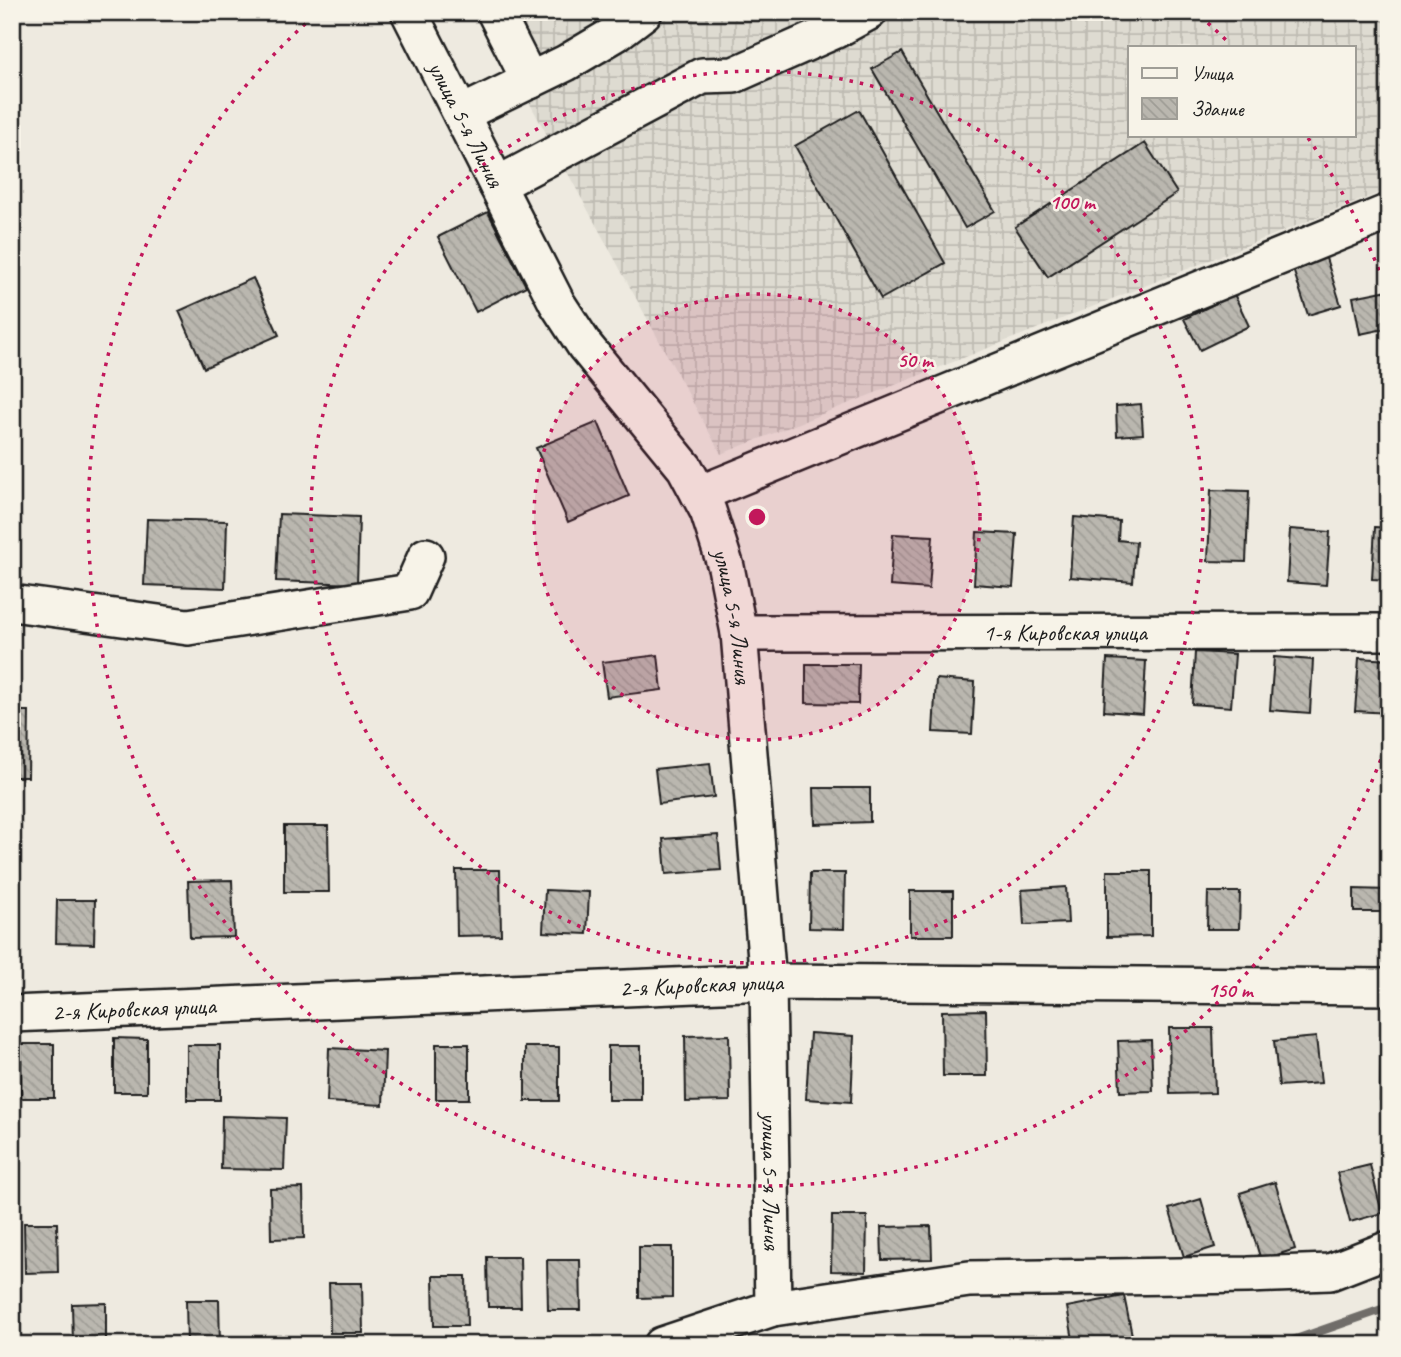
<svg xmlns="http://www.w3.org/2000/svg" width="1401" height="1357" font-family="Caveat,sans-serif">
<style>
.industrial{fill:url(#industrial-grid);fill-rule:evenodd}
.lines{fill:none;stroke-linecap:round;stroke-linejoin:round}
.stream{stroke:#6f6d69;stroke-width:9}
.building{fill:url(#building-back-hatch);stroke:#1c1c1c;stroke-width:2}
.minor-casing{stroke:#1c1c1c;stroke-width:40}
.minor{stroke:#f7f3e8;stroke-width:35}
.ring{fill:none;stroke:#c2185b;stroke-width:3.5;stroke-dasharray:3.5 7}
.labels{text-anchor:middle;stroke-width:5;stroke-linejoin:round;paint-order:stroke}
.street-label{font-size:24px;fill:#1c1c1c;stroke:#f7f3e8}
.centre{fill:#c2185b;stroke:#f7f3e8;stroke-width:3.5}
.ring-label{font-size:21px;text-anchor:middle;font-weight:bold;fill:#c2185b;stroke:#f7f3e8;stroke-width:5;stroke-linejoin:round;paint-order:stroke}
</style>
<defs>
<pattern id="industrial-grid" width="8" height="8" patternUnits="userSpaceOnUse" patternTransform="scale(1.75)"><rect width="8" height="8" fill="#dedbd1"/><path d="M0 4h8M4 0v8" fill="none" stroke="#bebbb3"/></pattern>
<pattern id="building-back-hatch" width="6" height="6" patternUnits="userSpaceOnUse" patternTransform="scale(1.75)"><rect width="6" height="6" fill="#bab7af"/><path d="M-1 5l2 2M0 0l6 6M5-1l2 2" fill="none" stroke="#9f9d96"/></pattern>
</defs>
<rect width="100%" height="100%" fill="#eeeae0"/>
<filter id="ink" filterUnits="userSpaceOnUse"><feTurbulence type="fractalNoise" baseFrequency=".0143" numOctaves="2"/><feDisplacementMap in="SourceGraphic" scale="14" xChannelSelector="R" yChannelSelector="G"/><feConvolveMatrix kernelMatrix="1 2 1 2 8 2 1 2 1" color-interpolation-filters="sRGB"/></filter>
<g filter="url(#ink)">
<!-- industrial -->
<path class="industrial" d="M 480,12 L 1389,12 L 1389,189 L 721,454 ZM 1130,47 L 1354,47 L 1354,135 L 1130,135 Z"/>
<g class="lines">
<!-- stream -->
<path class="stream" d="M 1280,1345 L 1389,1307"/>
</g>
<!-- building -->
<path class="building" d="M 902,52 L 995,211 L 965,228 L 872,69 Z
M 859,110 L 945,263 L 881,299 L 795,146 Z
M 1145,143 L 1177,193 L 1048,277 L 1015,227 Z
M 488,212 L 526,286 L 476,312 L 438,237 Z
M 1324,252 L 1341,305 L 1308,315 L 1291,263 Z
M 253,278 L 279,335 L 204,368 L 179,311 Z
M 1388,290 L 1389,328 L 1360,334 L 1353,297 Z
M 1234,294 L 1249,326 L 1200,350 L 1184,319 Z
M 1141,404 L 1143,434 L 1117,436 L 1116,406 Z
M 598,422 L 629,496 L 568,522 L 536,448 Z
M 1211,490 L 1249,491 L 1246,562 L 1208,561 Z
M 279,514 L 359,517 L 357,584 L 276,581 Z
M 1074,517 L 1119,521 L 1118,540 L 1136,542 L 1133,582 L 1070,577 Z
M 147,519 L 227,521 L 225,588 L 144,585 Z
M 1375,527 L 1389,528 L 1389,580 L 1372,579 Z
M 1290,529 L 1330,532 L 1326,585 L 1287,582 Z
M 977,532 L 1017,534 L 1013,587 L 974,584 Z
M 893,534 L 933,536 L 929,589 L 890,586 Z
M 1195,652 L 1235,654 L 1231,707 L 1192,704 Z
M 658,655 L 662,690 L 607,697 L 602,662 Z
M 1274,657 L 1313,660 L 1310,713 L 1270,710 Z
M 1359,658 L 1389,660 L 1389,713 L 1355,711 Z
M 1107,659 L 1146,661 L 1143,714 L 1104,711 Z
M 806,664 L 859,664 L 858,704 L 806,703 Z
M 936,679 L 975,682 L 972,734 L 933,732 Z
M 12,711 L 29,711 L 28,777 L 12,777 Z
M 710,763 L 714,797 L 659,804 L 655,769 Z
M 814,788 L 870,788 L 870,822 L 815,824 Z
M 284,826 L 328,826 L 329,892 L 284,892 Z
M 718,835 L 721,870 L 666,874 L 663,839 Z
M 456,870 L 500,870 L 501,935 L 457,936 Z
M 1107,871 L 1151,871 L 1151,936 L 1107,937 Z
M 810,873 L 845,873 L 844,929 L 809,928 Z
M 232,880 L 234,937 L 190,938 L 188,881 Z
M 1066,887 L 1068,923 L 1024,925 L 1022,890 Z
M 1354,889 L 1389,890 L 1389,912 L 1354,912 Z
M 545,890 L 589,892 L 587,934 L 543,932 Z
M 910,891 L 953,891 L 953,936 L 910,936 Z
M 1208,892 L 1240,892 L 1239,929 L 1207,929 Z
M 57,900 L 95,900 L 94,944 L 56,943 Z
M 986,1010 L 987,1076 L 943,1076 L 942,1011 Z
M 1169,1028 L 1213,1028 L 1215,1093 L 1170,1094 Z
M 810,1033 L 854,1036 L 851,1102 L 806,1099 Z
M 729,1035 L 730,1101 L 686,1102 L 685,1036 Z
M 1316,1037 L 1321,1083 L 1279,1086 L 1274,1041 Z
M 114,1038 L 147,1039 L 147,1092 L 114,1092 Z
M 1151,1040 L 1153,1091 L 1120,1092 L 1118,1041 Z
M 21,1044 L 54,1044 L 54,1098 L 21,1098 Z
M 436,1044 L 469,1044 L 469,1099 L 436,1099 Z
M 187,1045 L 220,1045 L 220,1100 L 187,1100 Z
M 608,1046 L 641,1046 L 641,1100 L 608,1100 Z
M 525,1047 L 559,1047 L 559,1101 L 525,1101 Z
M 329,1048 L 385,1051 L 383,1105 L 327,1102 Z
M 1381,1054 L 1389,1054 L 1389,1100 L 1380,1100 Z
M 222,1116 L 286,1118 L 284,1170 L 221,1169 Z
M 1370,1165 L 1382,1213 L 1350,1222 L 1337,1173 Z
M 1275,1182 L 1295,1249 L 1261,1260 L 1240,1193 Z
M 303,1188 L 304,1238 L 271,1239 L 270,1189 Z
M 1201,1199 L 1215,1247 L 1184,1257 L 1169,1209 Z
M 832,1216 L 867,1216 L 866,1272 L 831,1271 Z
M 24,1223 L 57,1223 L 58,1272 L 25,1273 Z
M 931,1226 L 932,1259 L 882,1260 L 881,1227 Z
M 639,1247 L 672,1247 L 672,1297 L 639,1298 Z
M 487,1257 L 520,1257 L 521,1307 L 488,1307 Z
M 547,1260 L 580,1260 L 581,1310 L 548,1310 Z
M 433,1276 L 466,1276 L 467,1326 L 434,1326 Z
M 329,1283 L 362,1283 L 363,1333 L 330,1333 Z
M 1124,1296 L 1134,1345 L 1074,1345 L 1067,1307 Z
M 186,1300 L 219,1300 L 220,1345 L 187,1345 Z
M 106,1303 L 106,1345 L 73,1345 L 72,1304 Z"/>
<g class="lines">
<!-- minor casing -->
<g class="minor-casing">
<g id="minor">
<path id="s1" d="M 409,12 L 557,303 L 585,346 L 685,468 L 708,511 L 726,567 L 739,633 L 768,982 L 773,1308"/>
<path d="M 495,12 L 530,81"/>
<path d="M 461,114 L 566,63 L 615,34 L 644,12"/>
<path d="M 497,185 L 702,76 L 734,75 L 836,30 L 869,12"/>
<path d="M 699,494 L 1389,212"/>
<path d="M 12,603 L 188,627 L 410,592 L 426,556"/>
<path id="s2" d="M 739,633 L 1389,632"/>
<path id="s3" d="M 12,1014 L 768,982 L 1389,987"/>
<path d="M 662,1345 L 773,1308 L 969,1279 L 1248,1275 L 1330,1272 L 1389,1249"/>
</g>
</g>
<!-- minor -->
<use href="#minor" class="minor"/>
</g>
</g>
<!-- distance rings -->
<circle cx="757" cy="517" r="223" fill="#c2185b" fill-opacity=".12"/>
<g class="ring">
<circle cx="757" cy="517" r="223"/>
<circle cx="757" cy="517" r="446"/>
<path d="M1388 740A669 669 0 1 1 314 16M1200 16A669 669 0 0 1 1230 44M1308 138A669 669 0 0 1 1388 294"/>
</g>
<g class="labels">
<!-- street labels -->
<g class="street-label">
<text dy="8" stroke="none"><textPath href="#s1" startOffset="126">улица 5-я Линия</textPath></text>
<text dy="8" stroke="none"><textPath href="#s1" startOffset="693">улица 5-я Линия</textPath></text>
<text dy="8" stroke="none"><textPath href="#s2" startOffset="326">1-я Кировская улица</textPath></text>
<text dy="8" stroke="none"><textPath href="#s3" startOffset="690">2-я Кировская улица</textPath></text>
<text dy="8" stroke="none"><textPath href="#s3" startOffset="122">2-я Кировская улица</textPath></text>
<text dy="8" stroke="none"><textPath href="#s1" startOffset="1260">улица 5-я Линия</textPath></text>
</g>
</g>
<circle cx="757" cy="517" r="10" class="centre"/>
<g class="ring-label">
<text x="1072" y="209">100 m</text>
<text x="915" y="367">50 m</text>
<text x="1230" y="997">150 m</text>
</g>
<!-- margin -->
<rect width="1401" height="1357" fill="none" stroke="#f7f3e8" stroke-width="42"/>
<rect x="21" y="21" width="1359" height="1315" fill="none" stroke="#1c1c1c" stroke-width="2.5" filter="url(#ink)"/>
<!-- legend -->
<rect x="1128" y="46" width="228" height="91" fill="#f7f3e8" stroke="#9f9d96" stroke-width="2"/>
<rect x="1142" y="68" width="35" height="10" fill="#f7f3e8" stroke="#9f9d96" stroke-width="2"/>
<text x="1191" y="80" font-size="21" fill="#1c1c1c">Улица</text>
<rect x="1142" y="98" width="35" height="21" fill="url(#building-back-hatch)" stroke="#9f9d96" stroke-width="2"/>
<text x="1191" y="116" font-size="21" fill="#1c1c1c">Здание</text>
</svg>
